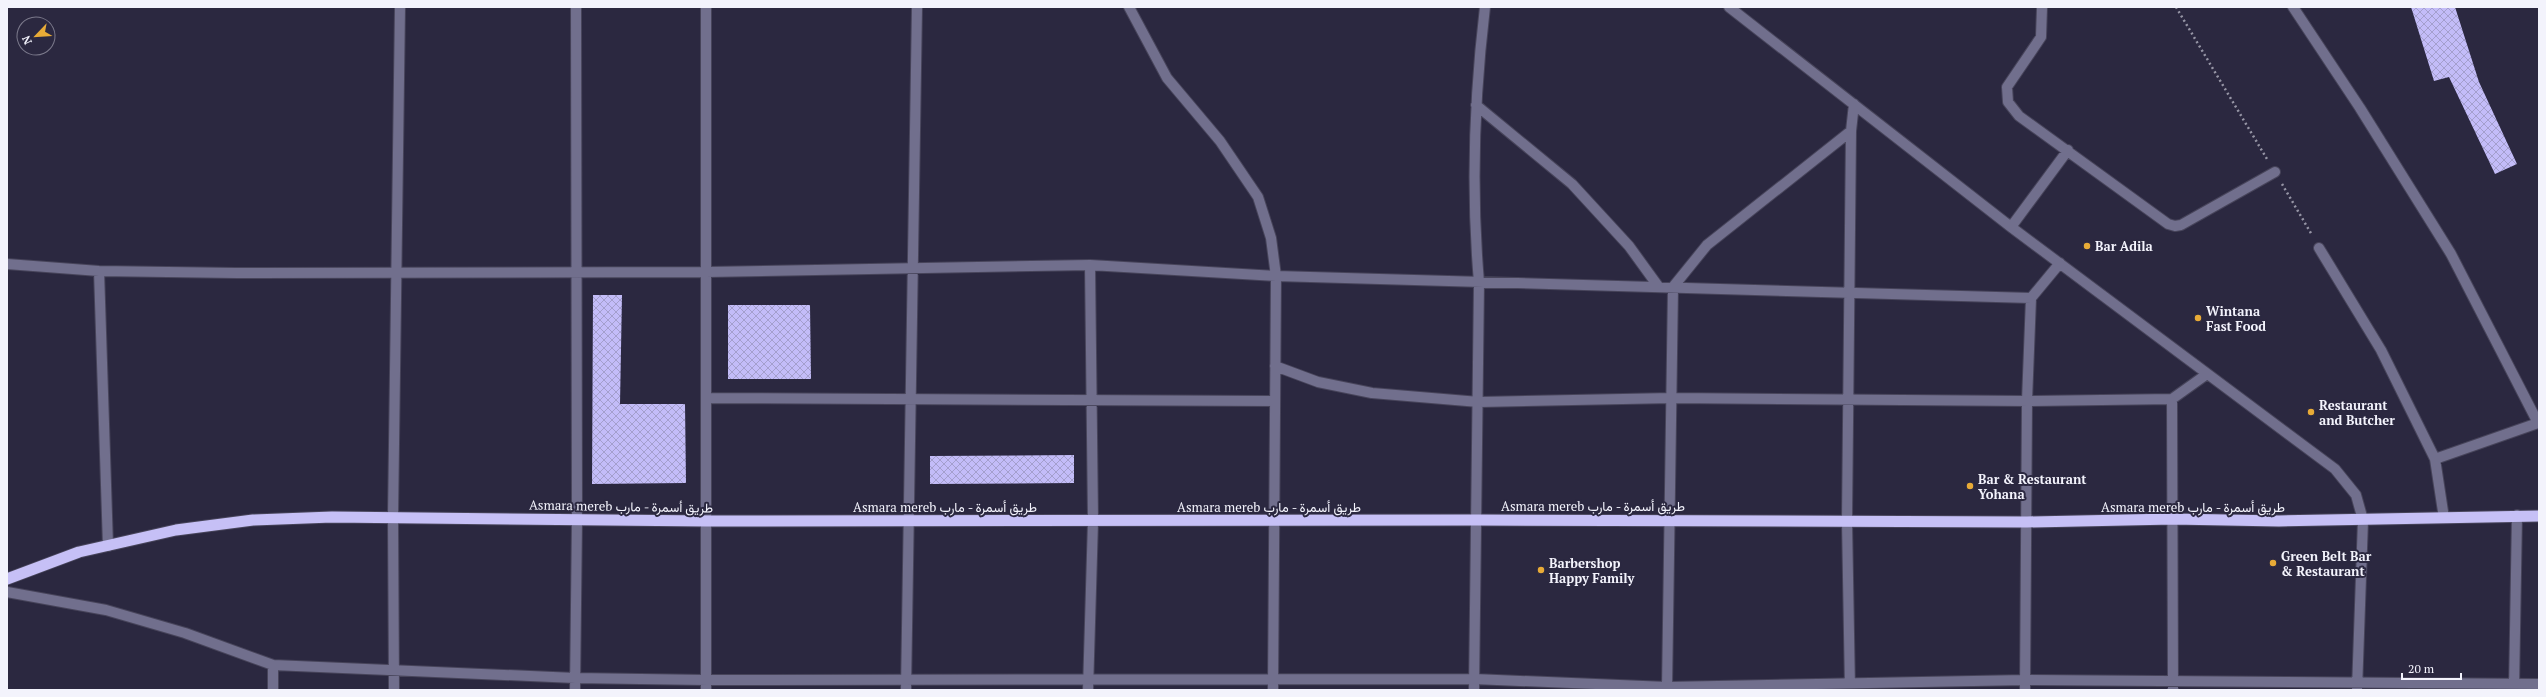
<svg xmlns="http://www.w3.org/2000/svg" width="2546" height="697" font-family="'PT Serif',Vazirmatn,serif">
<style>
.building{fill:url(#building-cross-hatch)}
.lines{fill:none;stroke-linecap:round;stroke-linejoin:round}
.minor-casing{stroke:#47445a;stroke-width:12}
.trunk-casing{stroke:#47445a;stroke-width:13}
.path{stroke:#9695a5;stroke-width:2.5;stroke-dasharray:2 3;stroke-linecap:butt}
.minor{stroke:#716f8d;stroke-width:10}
.trunk{stroke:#c6c0f6;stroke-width:11}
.poi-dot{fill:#e8ab37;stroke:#2b2840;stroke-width:1.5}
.labels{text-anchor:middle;stroke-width:4;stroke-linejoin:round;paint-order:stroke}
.poi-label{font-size:13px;font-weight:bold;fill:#f3f3fc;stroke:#2b2840;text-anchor:start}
.street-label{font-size:13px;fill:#f3f3fc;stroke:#2b2840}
</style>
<defs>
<pattern id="building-cross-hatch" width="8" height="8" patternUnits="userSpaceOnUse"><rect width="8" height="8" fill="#c3bcf8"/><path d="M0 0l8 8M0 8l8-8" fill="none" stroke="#a49fcd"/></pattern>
</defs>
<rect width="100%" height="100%" fill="#2b2840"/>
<!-- building -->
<path class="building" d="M 2411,7 L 2455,7 L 2479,82 L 2517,164 L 2495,174 L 2449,77 L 2434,81 Z
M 593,295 L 622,295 L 620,404 L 685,404 L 686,483 L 592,484 Z
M 728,305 L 810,305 L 811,379 L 728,379 Z
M 1074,455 L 1074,483 L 930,484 L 930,456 Z"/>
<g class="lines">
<!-- minor casing -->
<g class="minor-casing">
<path id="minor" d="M 706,7 L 706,690
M 1129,7 L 1167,78 L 1220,141 L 1258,197 L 1271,238 L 1276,276 L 1273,690
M 1729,7 L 2011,227 L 2335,469 L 2356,495 L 2363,520 L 2357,690
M 2042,7 L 2041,37 L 2007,87 L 2008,102 L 2019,116 L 2168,224 L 2175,226 L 2181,225 L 2275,172
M 2293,7 L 2360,108 L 2451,254 L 2538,423 L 2435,459
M 1476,105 L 1572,184 L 1629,246 L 1658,286
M 2011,227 L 2068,150
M 2319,248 L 2381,350 L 2435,459 L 2444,518
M 7,264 L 99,271 L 236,273 L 706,272 L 1090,265 L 1276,276 L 2031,298
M 99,271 L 108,546
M 1275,366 L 1318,382 L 1372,393 L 1479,402 L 1672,398 L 2027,401 L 2172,399 L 2207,374
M 706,398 L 1275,401
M 2172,399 L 2173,690
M 7,592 L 106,610 L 185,633 L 273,665 L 575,678 L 706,680 L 1474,679 L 1667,687 L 2025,680 L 2539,684
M 2514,689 L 2517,515
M 273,690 L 273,665
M 394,690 L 393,517 L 400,7
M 575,690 L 577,519 L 576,7
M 906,690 L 917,7
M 1088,690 L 1093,521 L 1090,265
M 1474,690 L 1479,282 C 1471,190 1474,99 1485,7
M 1667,690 L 1673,287 L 1707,245 L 1851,131
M 1850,690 L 1847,521 L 1851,131 L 1854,104
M 2025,690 L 2027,401 L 2031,298 L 2060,263"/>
</g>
<!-- trunk casing -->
<g class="trunk-casing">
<path id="trunk" d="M 7,579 L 79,552 L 176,530 L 253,520 L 332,517 L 707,521 L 1477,520 L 2027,522 L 2173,519 L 2279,521 L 2539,516"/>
</g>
<!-- path -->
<path class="path" d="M 2176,7 L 2267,159
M 2282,184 L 2312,235"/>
<!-- minor -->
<use href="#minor" class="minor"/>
<!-- trunk -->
<use href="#trunk" class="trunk"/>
</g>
<!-- markers -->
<g class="poi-dot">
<circle cx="2087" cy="246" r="4"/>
<circle cx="2198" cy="318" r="4"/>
<circle cx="2311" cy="412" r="4"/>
<circle cx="1970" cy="486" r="4"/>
<circle cx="2273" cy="563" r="4"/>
<circle cx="1541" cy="570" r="4"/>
</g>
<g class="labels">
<!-- poi labels -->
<g class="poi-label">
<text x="2095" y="251">Bar Adila</text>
<text x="2206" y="316">Wintana<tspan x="2206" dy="15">Fast Food</tspan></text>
<text x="2319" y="410">Restaurant<tspan x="2319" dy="15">and Butcher</tspan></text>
<text x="1978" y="484">Bar &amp; Restaurant<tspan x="1978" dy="15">Yohana</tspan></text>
<text x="2281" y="561">Green Belt Bar<tspan x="2281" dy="15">&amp; Restaurant</tspan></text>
<text x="1549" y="568">Barbershop<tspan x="1549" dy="15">Happy Family</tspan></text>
</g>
<!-- street labels -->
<g class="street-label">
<text transform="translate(621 506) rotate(1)" y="5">Asmara mereb طريق أسمرة - مارب</text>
<text x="1593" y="511">Asmara mereb طريق أسمرة - مارب</text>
<text x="945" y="512">Asmara mereb طريق أسمرة - مارب</text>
<text x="1269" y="512">Asmara mereb طريق أسمرة - مارب</text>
<text x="2193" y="512">Asmara mereb طريق أسمرة - مارب</text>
</g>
</g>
<!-- border -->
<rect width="2546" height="697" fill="none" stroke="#f3f3fc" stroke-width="16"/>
<!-- north arrow -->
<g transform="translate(36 36) rotate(245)"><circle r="19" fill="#2b2840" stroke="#7b798b"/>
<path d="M0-3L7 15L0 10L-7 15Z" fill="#e8ab37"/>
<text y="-6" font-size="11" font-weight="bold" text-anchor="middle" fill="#f3f3fc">N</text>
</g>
<!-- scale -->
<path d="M2402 673v6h59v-6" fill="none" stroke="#f3f3fc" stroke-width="2"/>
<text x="2408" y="673" font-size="12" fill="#f3f3fc" stroke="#2b2840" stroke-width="3" paint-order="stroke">20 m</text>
</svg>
